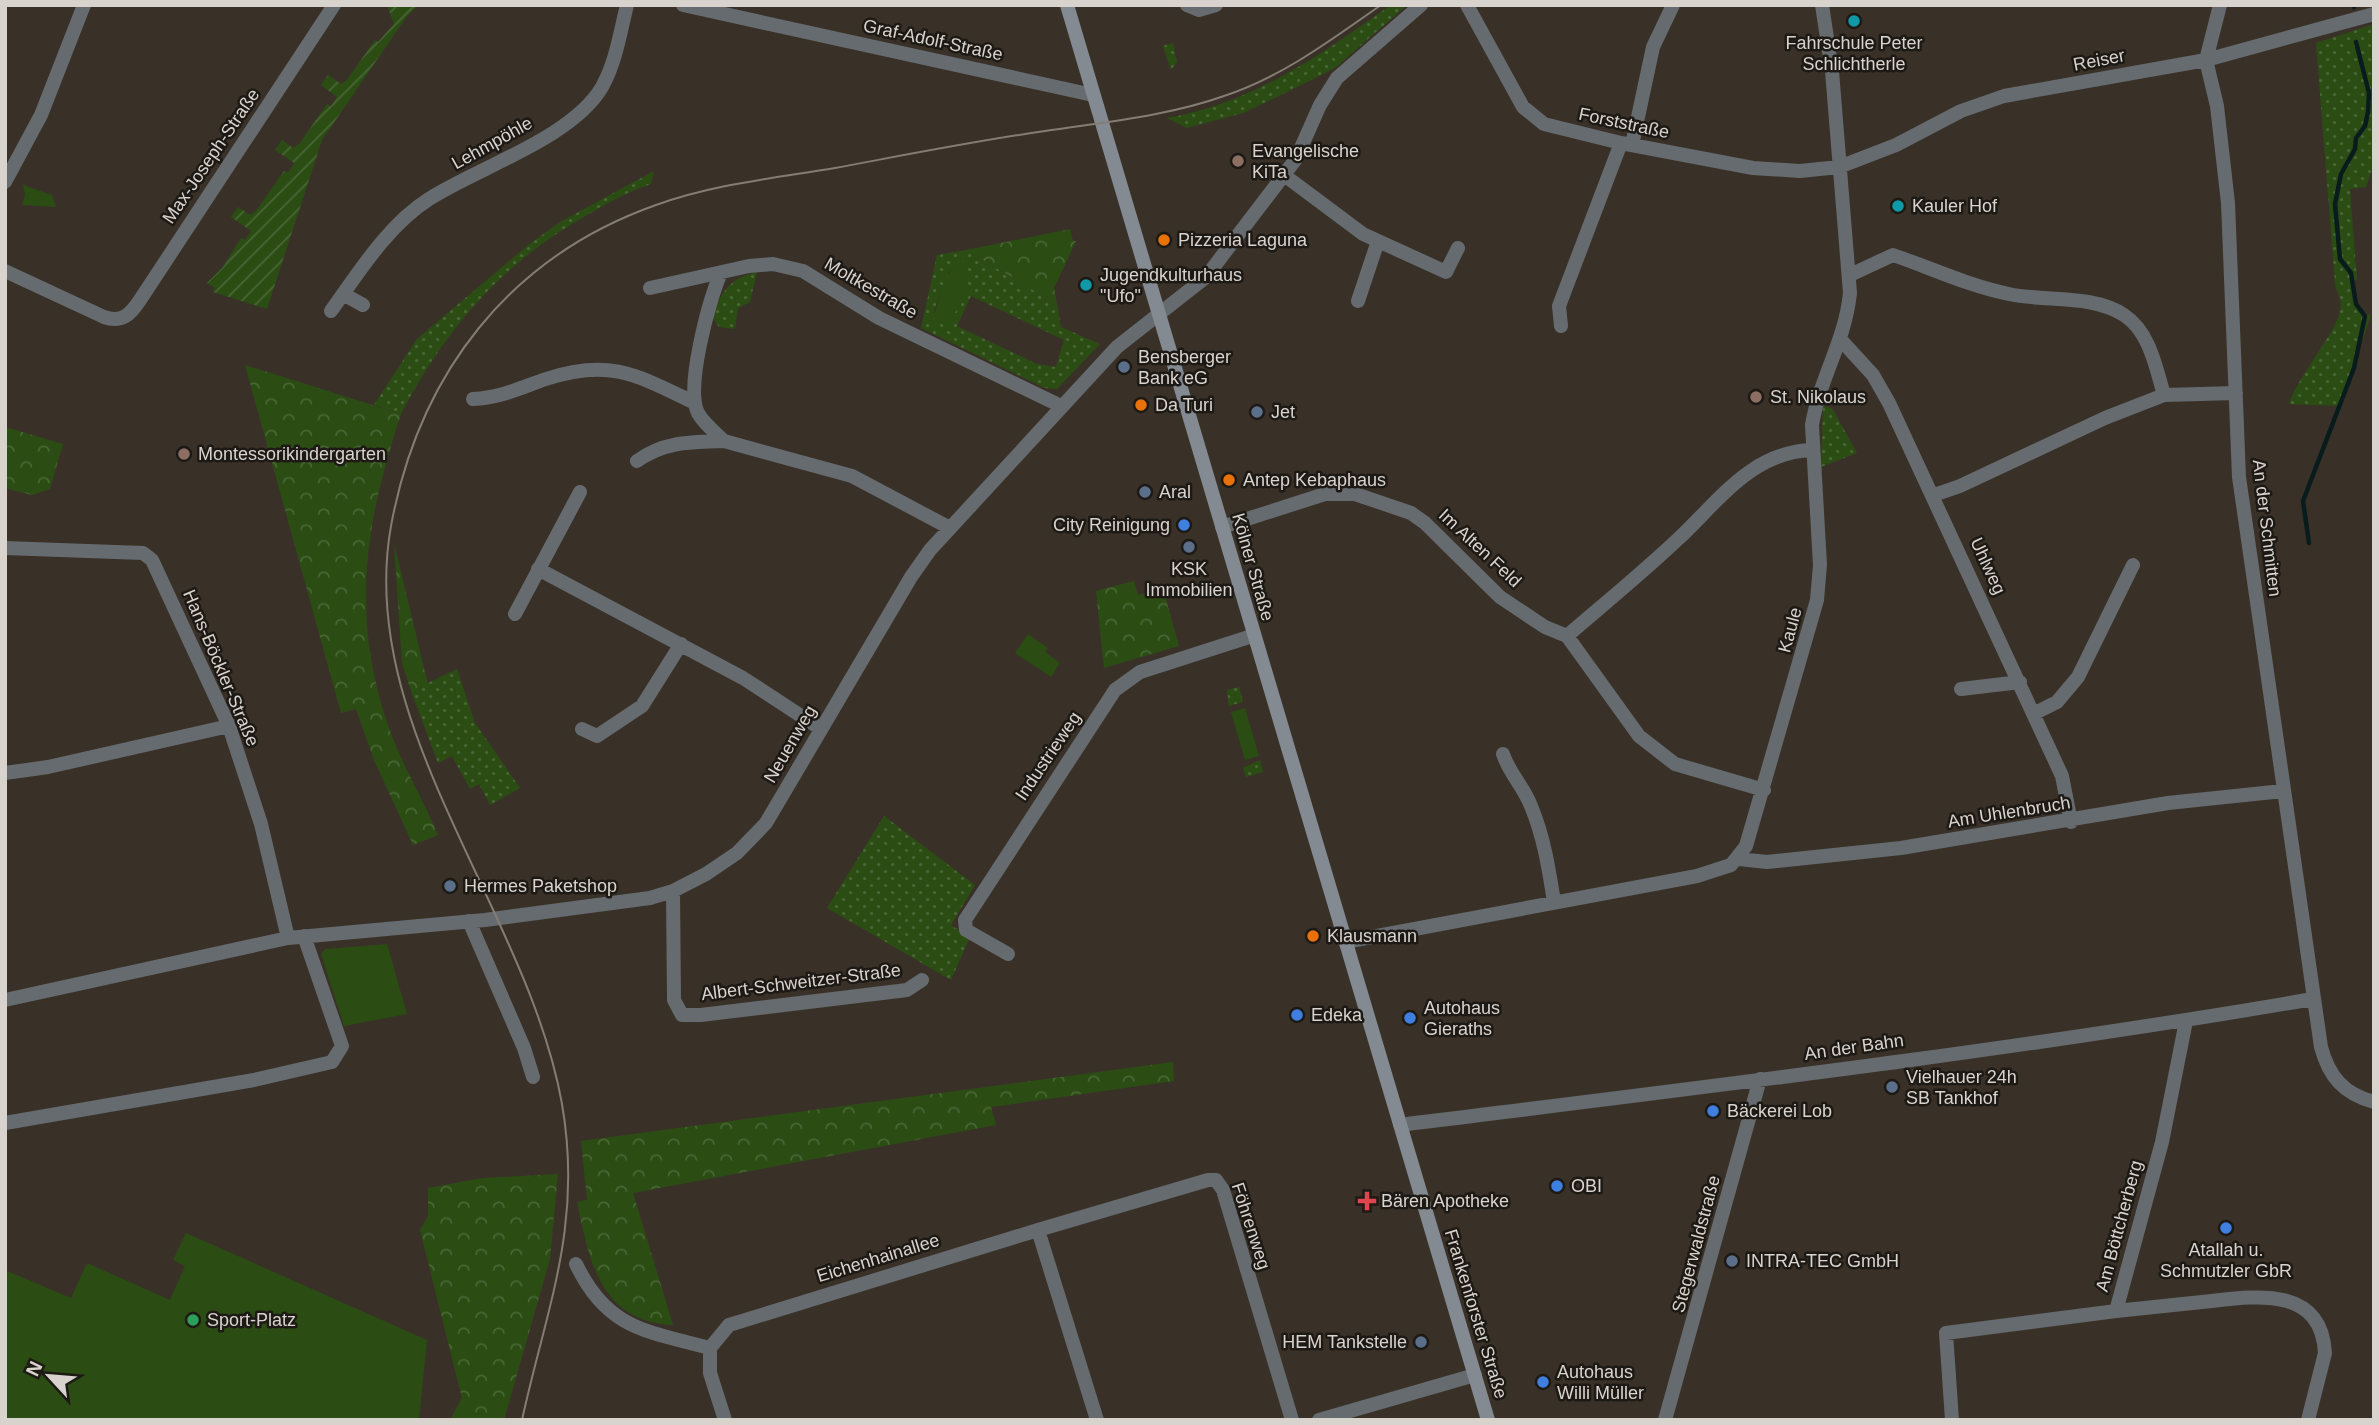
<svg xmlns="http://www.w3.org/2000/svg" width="2379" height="1425" font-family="Helvetica,sans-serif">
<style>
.grass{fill:url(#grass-dots);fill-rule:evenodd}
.forest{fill:url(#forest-crowns)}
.park{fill:#2b4d14}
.garden{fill:url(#garden-furrows)}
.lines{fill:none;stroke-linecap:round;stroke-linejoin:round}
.stream{stroke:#091c1d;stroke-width:4.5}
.minor{stroke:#666b70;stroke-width:14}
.secondary{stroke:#838a92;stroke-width:14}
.tram{stroke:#847d75;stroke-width:2}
.culture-dot{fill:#0f9aa8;stroke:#1d1a15;stroke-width:2.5}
.education-dot{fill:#8d6e63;stroke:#1d1a15;stroke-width:2.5}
.food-dot{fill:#e8710a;stroke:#1d1a15;stroke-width:2.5}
.service-dot{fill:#5c6f8a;stroke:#1d1a15;stroke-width:2.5}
.shop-dot{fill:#3f7fe0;stroke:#1d1a15;stroke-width:2.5}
.health-dot{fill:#e0444e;stroke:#1d1a15;stroke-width:2.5}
.leisure-dot{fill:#2e9e5b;stroke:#1d1a15;stroke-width:2.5}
.labels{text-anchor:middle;stroke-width:5;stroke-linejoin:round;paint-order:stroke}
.street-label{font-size:18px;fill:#d8d3cd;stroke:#1d1a15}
.poi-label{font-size:18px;fill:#d8d3cd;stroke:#1d1a15;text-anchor:start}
</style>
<defs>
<pattern id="grass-dots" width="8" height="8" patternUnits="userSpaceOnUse" patternTransform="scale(1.75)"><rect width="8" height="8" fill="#2b4d14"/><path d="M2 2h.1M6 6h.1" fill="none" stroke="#496635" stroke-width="1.8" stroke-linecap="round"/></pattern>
<pattern id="forest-crowns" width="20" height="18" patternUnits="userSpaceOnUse" patternTransform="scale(1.75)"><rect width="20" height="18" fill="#2b4d14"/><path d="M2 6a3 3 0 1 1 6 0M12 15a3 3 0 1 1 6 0" fill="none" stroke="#496635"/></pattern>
<pattern id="garden-furrows" width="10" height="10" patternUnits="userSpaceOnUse" patternTransform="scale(1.75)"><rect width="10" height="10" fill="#2b4d14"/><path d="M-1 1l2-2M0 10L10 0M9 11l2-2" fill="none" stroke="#496635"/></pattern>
</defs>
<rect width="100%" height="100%" fill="#393127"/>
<!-- grass -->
<path class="grass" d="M 1391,5 L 1407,5 L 1335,68 L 1279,96 L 1243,113 L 1187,128 L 1167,118 C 1254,103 1320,55 1391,5 Z
M 2374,24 L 2374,164 L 2366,187 L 2350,189 L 2357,280 L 2353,281 L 2355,304 L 2364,316 L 2371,314 L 2341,406 L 2289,404 C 2299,373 2340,330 2341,305 C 2341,299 2336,290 2335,284 L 2316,43 Z
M 1173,43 L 1177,62 L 1171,70 L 1163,46 Z
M 654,171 L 651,184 C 627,192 605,204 584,217 C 501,264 445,330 401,414 L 374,405 L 417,339 L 527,246 L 560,222 Z
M 966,250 L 1057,304 L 1061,327 L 1100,344 L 1057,389 L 1045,388 L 921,328 L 937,255 ZM 950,270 L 963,295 L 953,316 L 933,313 ZM 971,296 L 1064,340 L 1056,367 L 1037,364 L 957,326 Z
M 757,272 L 750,302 L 738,308 L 735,329 L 719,327 L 713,318 C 719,293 731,277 757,272 Z
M 1823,406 L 1832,408 L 1857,453 L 1821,467 Z
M 457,669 L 475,723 L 520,788 L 490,805 L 479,784 L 470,789 L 452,756 L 438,763 L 411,691 Z
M 1239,687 L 1243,702 L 1229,706 L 1227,690 Z
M 1260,760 L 1263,772 L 1246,777 L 1243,768 Z
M 884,816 L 975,885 L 951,925 L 970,937 L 951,980 L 827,908 Z"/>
<!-- forest -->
<path class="forest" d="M 1070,229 L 1073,241 L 1076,241 L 1054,288 L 1057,304 L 966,250 Z
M 245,365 L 401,414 C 365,523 350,616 389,728 C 402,765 423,799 438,835 L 413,845 L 374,760 L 356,709 L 341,713 Z
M 5,427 L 63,444 L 50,489 L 32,495 L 5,488 Z
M 394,543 L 428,685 L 411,691 L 402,663 Z
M 1134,581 L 1138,595 L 1163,589 L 1179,646 L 1104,668 L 1096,591 Z
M 1173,1062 L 1174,1081 L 991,1107 L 996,1125 L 633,1193 L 673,1325 C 600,1322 589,1260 577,1202 L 587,1200 L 581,1141 Z
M 558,1174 L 550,1259 L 504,1420 L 450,1420 L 462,1398 L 420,1230 L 428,1216 L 428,1188 L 483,1178 Z"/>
<!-- park -->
<path class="park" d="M 23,185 L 52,195 L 56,207 L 22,205 L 25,195 Z
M 957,260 L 965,262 C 974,278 959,308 950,321 L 938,324 L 933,319 L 943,284 Z
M 1028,634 L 1048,648 L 1045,652 L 1060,663 L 1051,677 L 1015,653 Z
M 1245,708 L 1259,756 L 1245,760 L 1231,712 Z
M 387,944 L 407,1014 L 344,1026 L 321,954 L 325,949 Z
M 186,1233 L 427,1340 L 419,1420 L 5,1420 L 7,1271 L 71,1298 L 87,1263 L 170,1300 L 185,1266 L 173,1260 Z"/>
<!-- garden -->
<path class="garden" d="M 387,5 L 419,5 L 407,16 L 322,140 L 267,309 L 213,292 L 215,288 L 207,283 L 223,267 L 241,238 L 245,240 L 251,231 L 231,217 L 238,207 L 250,215 L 256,211 L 284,171 L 288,173 L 294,163 L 275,150 L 282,140 L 293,148 L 300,143 L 327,104 L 331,106 L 337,97 L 321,85 L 328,75 L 341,84 L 347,80 L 375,40 L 378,42 L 394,24 Z"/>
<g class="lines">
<!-- stream -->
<path class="stream" d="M 2353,5 L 2354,7
M 2309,543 L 2303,501 L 2354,368 L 2365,316 L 2356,304 L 2351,273 L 2340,259 L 2335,204 L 2341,174 L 2355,149 L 2356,138 L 2365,126 L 2368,112 L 2369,93 L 2356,42"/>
<!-- minor -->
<path class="minor" d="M 683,5 L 1093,95
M 1187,5 L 1199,10 L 1216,5
M 1467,5 L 1523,107 L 1544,124 L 1621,143 L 1753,168 L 1800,171 L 1839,167 L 1896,145 L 1961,111 L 2004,96 L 2206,60 L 2374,14
M 2220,5 L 2206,60 L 2217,106 L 2228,203 L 2239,477 L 2321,1047 C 2329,1077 2344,1094 2374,1102
M 1632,145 L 1653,47 L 1673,5
M 1284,175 L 1363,234 L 1446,272 L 1458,248
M 5,182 L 41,115 L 84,5
M 5,271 L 104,317 C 122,323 130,315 140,300 L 334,5
M 720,275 C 709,301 685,388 698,413 C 704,424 715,432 724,441 L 852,476 L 950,528
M 1850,275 L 1893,255 C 1931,268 1969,286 2009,294 C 2046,302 2092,294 2124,315 C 2150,332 2156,368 2164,395
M 650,288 L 749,266 L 773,264 L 803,271 L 879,318 L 1061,406
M 343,294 L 363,305
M 1358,301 L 1378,241
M 331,311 C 359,272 388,225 429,199 C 479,167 572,138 602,87 C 616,62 620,33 627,5
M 1561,326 L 1559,306 L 1621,143
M 1841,340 L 1873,375 L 1889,403 L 2062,776 L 2071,822
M 473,399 C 500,398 520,388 546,379 C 610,358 637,375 695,403
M 637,461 C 664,441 692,442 724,441
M 1934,495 L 1960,486 L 2105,418 L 2164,395 L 2236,393
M 1222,527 L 1325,494 L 1355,494 L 1411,513 L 1425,523 L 1500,597 L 1545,627 L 1567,636 C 1604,604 1642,573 1677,540 C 1719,501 1751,452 1812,450
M 5,548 L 143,553 L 152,560 L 229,726 L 261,824 L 288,938
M 538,569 L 743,678 L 821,729
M 515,614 L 580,492
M 1567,636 L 1639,736 L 1675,764 L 1764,790
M 1961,689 L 2020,682
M 2035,713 L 2057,702 L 2078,677 L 2133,565
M 582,729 L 597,736 L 642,706 L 681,644
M 1503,754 C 1509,773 1524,787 1531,806 C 1544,837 1549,870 1554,902
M 5,773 L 48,767 L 229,726
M 1739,859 L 1767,862 L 1901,848 L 2168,803 L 2283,791
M 673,891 L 674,1000 L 682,1015 L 701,1015 L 907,990 L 922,980
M 469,921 L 524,1048 L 533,1077
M 1345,942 L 1697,876 L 1731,865 L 1746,846 L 1817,600 L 1820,565 L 1812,425 C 1820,377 1845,342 1850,293 L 1832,71 L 1822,5
M 1008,954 L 966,930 L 965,920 L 1115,690 L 1140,672 L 1252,636
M 5,1000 L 288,938 L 485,920 L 650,898 L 673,891 L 706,874 L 737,853 L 766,823 L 911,577 L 930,550 L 1117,347 L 1206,277 L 1296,159 L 1320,105 L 1337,78 L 1421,5
M 5,1123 L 254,1080 L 332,1062 L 342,1046 L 304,936
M 1400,1125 C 1705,1087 2010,1051 2313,999
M 1038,1230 L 1208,1180 L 1216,1180 L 1223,1190 L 1292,1420
M 576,1264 C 607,1329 646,1331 710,1348 L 729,1325 L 1038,1230 L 1097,1420
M 2116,1311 C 2145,1308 2173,1305 2202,1302 C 2250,1297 2321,1283 2325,1353 L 2308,1420
M 710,1348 L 710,1373 L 725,1420
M 1319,1420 L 1475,1375
M 1665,1420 L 1760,1079
M 1952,1420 L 1946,1333 L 2116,1311 L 2162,1142 L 2186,1021"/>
<!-- secondary -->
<path class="secondary" d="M 1067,5 L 1488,1420"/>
<!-- tram -->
<path class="tram" d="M 522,1420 C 547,1306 583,1225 562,1104 C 528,911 355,726 391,526 C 419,374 509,257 656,205 C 714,184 775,178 835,168 C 905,155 975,141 1045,131 C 1104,122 1168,116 1224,96 C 1282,77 1331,40 1381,5"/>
</g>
<!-- markers -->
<g class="culture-dot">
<circle cx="1854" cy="21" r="7"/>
<circle cx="1898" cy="206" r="7"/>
<circle cx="1086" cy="285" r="7"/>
</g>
<g class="education-dot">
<circle cx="1238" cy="161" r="7"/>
<circle cx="1756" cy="397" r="7"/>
<circle cx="184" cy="454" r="7"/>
</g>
<g class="food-dot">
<circle cx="1164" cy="240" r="7"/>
<circle cx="1141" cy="405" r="7"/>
<circle cx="1229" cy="480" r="7"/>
<circle cx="1313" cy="936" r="7"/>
</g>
<g class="service-dot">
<circle cx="1124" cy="367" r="7"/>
<circle cx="1257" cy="412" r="7"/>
<circle cx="1145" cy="492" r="7"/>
<circle cx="1189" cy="547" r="7"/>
<circle cx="450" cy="886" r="7"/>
<circle cx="1892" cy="1087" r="7"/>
<circle cx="1732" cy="1261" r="7"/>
<circle cx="1421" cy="1342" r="7"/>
</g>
<g class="shop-dot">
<circle cx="1184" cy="525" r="7"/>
<circle cx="1297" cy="1015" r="7"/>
<circle cx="1410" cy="1018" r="7"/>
<circle cx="1713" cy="1111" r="7"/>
<circle cx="1557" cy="1186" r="7"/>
<circle cx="2226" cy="1228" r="7"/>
<circle cx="1543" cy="1382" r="7"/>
</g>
<path class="health-dot" d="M1363.5 1190.5h7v7h7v7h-7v7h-7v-7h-7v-7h7z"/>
<circle class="leisure-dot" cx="193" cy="1320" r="7"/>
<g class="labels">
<!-- street labels -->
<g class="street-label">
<text transform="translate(933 40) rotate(12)" y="6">Graf-Adolf-Straße</text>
<text transform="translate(2099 60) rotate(-11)" y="6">Reiser</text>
<text transform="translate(1624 123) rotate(12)" y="6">Forststraße</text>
<text transform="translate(492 143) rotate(-29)" y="6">Lehmpöhle</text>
<text transform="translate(211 156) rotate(-56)" y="6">Max-Joseph-Straße</text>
<text transform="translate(871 288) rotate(30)" y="6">Moltkestraße</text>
<text transform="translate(2267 528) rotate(83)" y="6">An der Schmitten</text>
<text transform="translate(1480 548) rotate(43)" y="6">Im Alten Feld</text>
<text transform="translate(1988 566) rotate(65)" y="6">Uhlweg</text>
<text transform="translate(1253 567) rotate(74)" y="6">Kölner Straße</text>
<text transform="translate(1790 630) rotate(-75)" y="6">Kaule</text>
<text transform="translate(221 668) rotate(67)" y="6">Hans-Böckler-Straße</text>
<text transform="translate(790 744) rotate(-60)" y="6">Neuenweg</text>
<text transform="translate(1048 756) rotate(-56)" y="6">Industrieweg</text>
<text transform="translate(2009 812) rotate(-9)" y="6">Am Uhlenbruch</text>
<text transform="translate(801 982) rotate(-7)" y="6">Albert-Schweitzer-Straße</text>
<text transform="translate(1854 1047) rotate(-8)" y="6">An der Bahn</text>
<text transform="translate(1251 1226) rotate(72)" y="6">Föhrenweg</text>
<text transform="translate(2119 1226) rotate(-75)" y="6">Am Böttcherberg</text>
<text transform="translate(1696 1244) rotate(-75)" y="6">Stegerwaldstraße</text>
<text transform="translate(878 1258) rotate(-17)" y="6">Eichenhainallee</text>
<text transform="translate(1476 1314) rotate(73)" y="6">Frankenforster Straße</text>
</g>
<!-- poi labels -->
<g class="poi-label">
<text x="1854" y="49" text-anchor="middle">Fahrschule Peter<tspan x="1854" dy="21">Schlichtherle</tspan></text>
<text x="1252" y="157">Evangelische<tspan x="1252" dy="21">KiTa</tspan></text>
<text x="1912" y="212">Kauler Hof</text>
<text x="1178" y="246">Pizzeria Laguna</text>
<text x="1100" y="281">Jugendkulturhaus<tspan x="1100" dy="21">"Ufo"</tspan></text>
<text x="1138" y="363">Bensberger<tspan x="1138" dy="21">Bank eG</tspan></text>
<text x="1770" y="403">St. Nikolaus</text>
<text x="1155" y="411">Da Turi</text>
<text x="1271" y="418">Jet</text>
<text x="198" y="460">Montessorikindergarten</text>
<text x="1243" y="486">Antep Kebaphaus</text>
<text x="1159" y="498">Aral</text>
<text x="1170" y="531" text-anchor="end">City Reinigung</text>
<text x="1189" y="575" text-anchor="middle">KSK<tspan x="1189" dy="21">Immobilien</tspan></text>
<text x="464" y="892">Hermes Paketshop</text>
<text x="1327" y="942">Klausmann</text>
<text x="1424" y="1014">Autohaus<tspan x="1424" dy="21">Gieraths</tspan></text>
<text x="1311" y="1021">Edeka</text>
<text x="1906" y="1083">Vielhauer 24h<tspan x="1906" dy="21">SB Tankhof</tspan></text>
<text x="1727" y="1117">Bäckerei Lob</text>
<text x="1571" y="1192">OBI</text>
<text x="1381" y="1207">Bären Apotheke</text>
<text x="2226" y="1256" text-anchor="middle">Atallah u.<tspan x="2226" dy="21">Schmutzler GbR</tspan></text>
<text x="1746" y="1267">INTRA-TEC GmbH</text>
<text x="207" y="1326">Sport-Platz</text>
<text x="1407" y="1348" text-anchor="end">HEM Tankstelle</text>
<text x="1557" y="1378">Autohaus<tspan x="1557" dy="21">Willi Müller</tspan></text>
</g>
</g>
<!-- border -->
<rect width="2379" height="1425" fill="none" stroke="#d8d3cd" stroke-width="14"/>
<!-- north arrow -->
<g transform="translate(49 1376) rotate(296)" stroke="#1d1a15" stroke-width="5" paint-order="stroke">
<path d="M0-5L12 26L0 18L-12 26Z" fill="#d8d3cd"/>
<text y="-10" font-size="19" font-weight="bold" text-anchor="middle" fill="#d8d3cd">N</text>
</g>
</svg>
